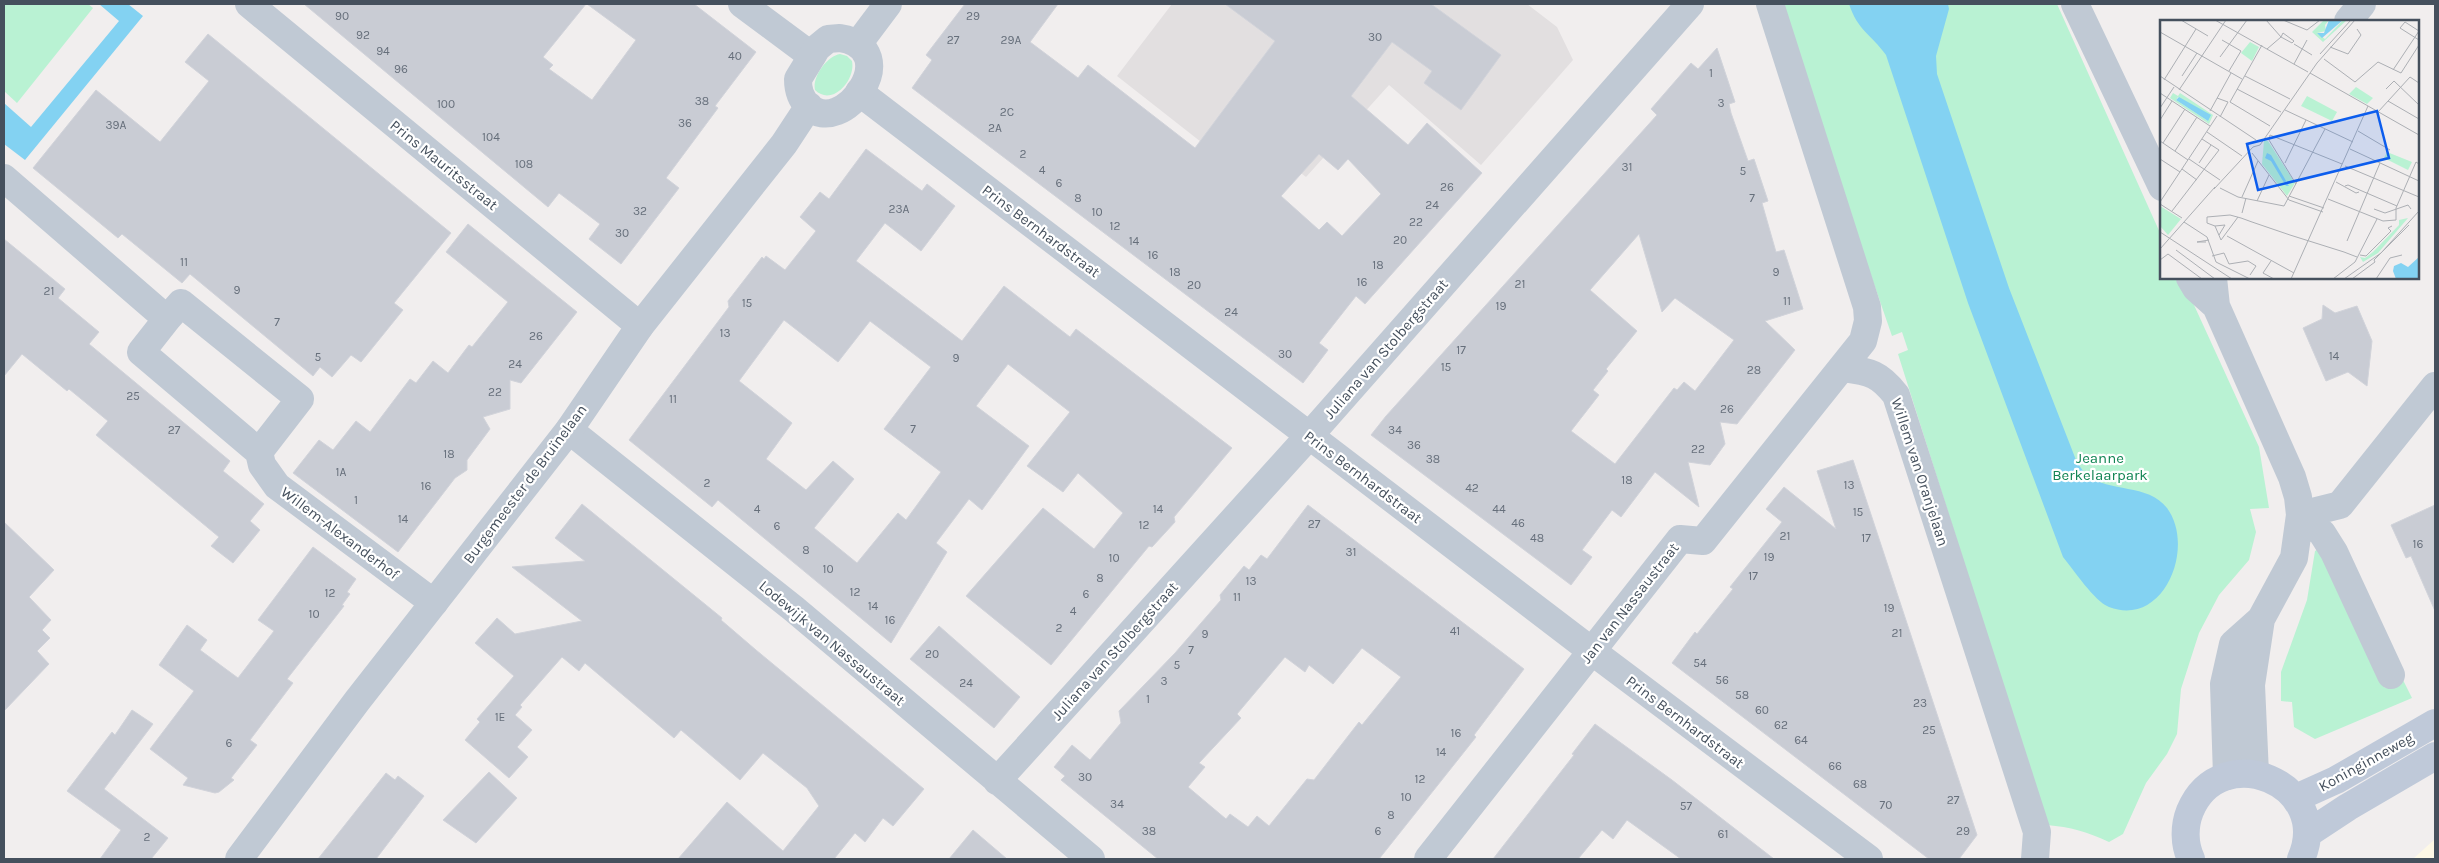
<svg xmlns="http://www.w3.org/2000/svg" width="2439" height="863" font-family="Karla,sans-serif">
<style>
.commercial{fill:#fdf8e6}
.education{fill:#e2dfe0}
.green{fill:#b9f2d3}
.water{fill:#83d2f2}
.building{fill:#c9ccd4;stroke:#d1d3da;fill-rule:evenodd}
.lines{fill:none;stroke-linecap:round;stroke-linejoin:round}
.minor{stroke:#c0c9d4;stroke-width:28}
.tertiary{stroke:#c0c9d4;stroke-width:28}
.secondary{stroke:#bfc9d9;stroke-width:28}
.labels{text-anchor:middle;stroke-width:4.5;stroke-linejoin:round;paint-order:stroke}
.number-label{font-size:12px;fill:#666f7b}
.street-label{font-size:15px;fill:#45505d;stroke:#fff}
.park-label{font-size:15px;fill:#108453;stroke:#fff}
.inset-road{fill:none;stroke:#acafb4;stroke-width:1}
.view{fill:#0c5ded;fill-opacity:0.15;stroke:#0c5ded;stroke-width:2.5}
.inset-edge{fill:none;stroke:#45505d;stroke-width:2.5}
</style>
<rect width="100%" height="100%" fill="#f1eeee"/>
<!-- commercial -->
<path class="commercial" d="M 2435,839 L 2435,859 L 2413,859 Z"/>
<!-- education -->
<path class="education" d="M 1172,4 L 1527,4 L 1557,27 L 1573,60 L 1481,165 L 1389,85 L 1306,177 L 1285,161 L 1261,189 L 1117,76 Z"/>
<!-- green -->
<path class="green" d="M 4,4 L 88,4 L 93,8 L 17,103 L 4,91 Z
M 1777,4 L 2057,4 L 2161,235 L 2162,278 L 2176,278 L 2178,283 L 2183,281 L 2259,447 L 2269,508 L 2250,509 L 2256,532 L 2249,560 L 2219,595 L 2199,633 L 2181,689 L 2177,734 L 2167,754 L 2146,783 L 2123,834 L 2109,842 C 2088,832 2070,827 2047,825 L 1898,354 L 1908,350 L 1902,332 L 1892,336 Z
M 840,54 L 847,56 L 852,61 C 856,80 832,107 815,90 C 812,77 827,56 840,54 Z
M 2320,548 L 2323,549 L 2385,688 L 2403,680 L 2412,698 L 2315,739 L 2294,727 L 2292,702 L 2281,701 L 2281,672 L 2307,600 L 2315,551 Z"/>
<!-- water -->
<path class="water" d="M 99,4 L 128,4 L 143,16 L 25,160 L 4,144 L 4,103 L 31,127 L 119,21 Z
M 1849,4 L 1948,4 L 1949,9 L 1936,56 L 1937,74 L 2009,288 L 2076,460 C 2079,465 2083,472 2087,475 C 2109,493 2148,483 2167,508 C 2196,547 2164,628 2109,607 C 2094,601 2074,570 2063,557 L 1968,303 L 1886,55 C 1871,34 1858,31 1849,4 Z"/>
<!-- building -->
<path class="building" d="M 304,4 L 586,4 L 543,57 L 553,65 L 549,69 L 592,100 L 636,40 L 587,4 L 694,4 L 756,52 L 715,106 L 718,108 L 666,178 L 679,188 L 621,264 L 589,239 L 600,224 L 559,193 L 548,207 Z
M 965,4 L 1058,4 L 1030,42 L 1078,78 L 1088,65 L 1195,148 L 1275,41 L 1225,4 L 1431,4 L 1501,55 L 1461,110 L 1424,83 L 1432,71 L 1392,42 L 1351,96 L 1408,145 L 1427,123 L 1482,173 L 1365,304 L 1356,296 L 1319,343 L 1328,350 L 1303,383 L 912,88 L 932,60 L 926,55 ZM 1319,154 L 1338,170 L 1348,159 L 1381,194 L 1342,236 L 1327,222 L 1319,230 L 1281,196 Z
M 208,34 L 451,233 L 394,303 L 403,310 L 361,362 L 351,355 L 332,377 L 320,367 L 313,376 L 190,274 L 182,283 L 122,234 L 118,238 L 33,168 L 96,90 L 160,142 L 209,81 L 185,62 Z
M 1717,48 L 1735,102 L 1729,104 L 1731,113 L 1748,161 L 1754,159 L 1768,201 L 1762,203 L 1776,252 L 1784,250 L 1803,309 L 1765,321 L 1795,350 L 1737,424 L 1720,422 L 1725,444 L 1710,465 L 1688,462 L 1699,507 L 1655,472 L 1621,517 L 1612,510 L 1582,550 L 1592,557 L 1571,585 L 1371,435 L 1386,416 L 1657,115 L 1651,109 L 1691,63 L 1698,69 ZM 1639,234 L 1662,312 L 1675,298 L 1734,340 L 1695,391 L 1684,382 L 1677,390 L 1674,388 L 1615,464 L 1571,431 L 1599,395 L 1593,390 L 1608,371 L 1606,369 L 1637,331 L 1590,290 Z
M 866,149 L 922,191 L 927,184 L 955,206 L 921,251 L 885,223 L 856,261 L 962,341 L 1004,286 L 1070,337 L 1076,329 L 1232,448 L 1174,517 L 1175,522 L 1152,547 L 1149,546 L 1051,665 L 966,596 L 1043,508 L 1094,549 L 1123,513 L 1078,473 L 1063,492 L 1027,466 L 1070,412 L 1008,364 L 976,406 L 1029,446 L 982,510 L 969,499 L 936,543 L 947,552 L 891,643 L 718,500 L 712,507 L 629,440 L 729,307 L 728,301 L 762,257 L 764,259 L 766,256 L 785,270 L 816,231 L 800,217 L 820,192 L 829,199 ZM 784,320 L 838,362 L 870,321 L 931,367 L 884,429 L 941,472 L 906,520 L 898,513 L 857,563 L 814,528 L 854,479 L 833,461 L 806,490 L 766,459 L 792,423 L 739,381 Z
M 468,224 L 577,312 L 521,383 L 510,380 L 510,409 L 483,417 L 490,429 L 467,460 L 467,470 L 455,478 L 398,552 L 293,473 L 319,440 L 333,450 L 356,421 L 370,432 L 410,379 L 416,383 L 433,361 L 448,373 L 469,345 L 472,347 L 508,302 L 446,252 Z
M 4,239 L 65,289 L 58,298 L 99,332 L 89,344 L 230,461 L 223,471 L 264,504 L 250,521 L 260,530 L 233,563 L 211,546 L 219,537 L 96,435 L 108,421 L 69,389 L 67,391 L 22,354 L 4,376 Z
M 2323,305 L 2335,313 L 2357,306 L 2372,341 L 2367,386 L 2348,372 L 2326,381 L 2303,328 L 2322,319 Z
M 1853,460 L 1977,835 L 1959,859 L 1929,859 L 1672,663 L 1695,632 L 1697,634 L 1733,589 L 1730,587 L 1782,522 L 1766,509 L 1784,487 L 1836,529 L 1817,471 Z
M 582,504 L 722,618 L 721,620 L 756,650 L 924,789 L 893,826 L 883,818 L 865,842 L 855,833 L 834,859 L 678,859 L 727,802 L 783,851 L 819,806 L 807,788 L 763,753 L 740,780 L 681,730 L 674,738 L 585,663 L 579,671 L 562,657 L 520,705 L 522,707 L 515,715 L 532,730 L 517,747 L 528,757 L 509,778 L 465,740 L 480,722 L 477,719 L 514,676 L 475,643 L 497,618 L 515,634 L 582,621 L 512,567 L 585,561 L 555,538 Z
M 1308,505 L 1524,669 L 1474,735 L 1476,737 L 1379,859 L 1158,859 L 1061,780 L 1065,776 L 1054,767 L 1072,745 L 1090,760 L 1121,723 L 1119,711 L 1175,653 L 1221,600 L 1220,595 L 1244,566 L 1249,570 L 1261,555 L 1267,559 ZM 1362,648 L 1401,677 L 1362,725 L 1359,722 L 1314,780 L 1307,779 L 1269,826 L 1257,816 L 1248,827 L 1230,814 L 1226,819 L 1188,787 L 1205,767 L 1199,763 L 1241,718 L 1237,714 L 1285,657 L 1305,672 L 1309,665 L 1333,684 Z
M 2435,505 L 2435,611 L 2411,556 L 2406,558 L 2391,525 Z
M 4,522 L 54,570 L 29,597 L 51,620 L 42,630 L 50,638 L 37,651 L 49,664 L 4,711 Z
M 313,547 L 356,579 L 347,592 L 350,594 L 342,605 L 344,606 L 287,679 L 293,683 L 250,740 L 257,745 L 231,778 L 234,780 L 219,792 L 215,793 L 183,785 L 188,778 L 150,749 L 194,691 L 159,665 L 187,625 L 207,640 L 200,650 L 238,678 L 274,631 L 258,620 Z
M 939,626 L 1020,697 L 994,728 L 910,659 Z
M 132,710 L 153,724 L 104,789 L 168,838 L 151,859 L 100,859 L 121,830 L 67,791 L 112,732 L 115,735 Z
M 1595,724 L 1672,780 L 1774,859 L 1681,859 L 1627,820 L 1613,839 L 1602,830 L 1578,859 L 1493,859 L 1574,755 L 1572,754 Z
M 489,772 L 517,798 L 476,843 L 443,820 Z
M 386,773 L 395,780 L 398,776 L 424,796 L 376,859 L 318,859 Z
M 973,830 L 1007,859 L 949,859 Z"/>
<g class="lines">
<!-- minor -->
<path class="minor" d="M 249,4 L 640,326
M 742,4 L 812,56
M 2075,4 L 2162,187
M 2348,21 L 2362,4
M 859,92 L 1593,652 L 1869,859
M 4,178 L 167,319 L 141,352 L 259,452 L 262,465 L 277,486 L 434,603
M 2190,278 L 2196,288 L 2216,306
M 2213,278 L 2216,306 L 2292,477 L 2298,497 L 2300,515 L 2294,558 L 2261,619 L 2233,644 L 2224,684 L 2227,776
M 167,319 L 181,303 L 300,399 L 259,452
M 1843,368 C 1870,372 1879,373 1896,395 L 2037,832 L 2035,859
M 569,430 L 794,609 L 1091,859
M 2300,515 L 2340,505 L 2435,386
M 2300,515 L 2322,533 L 2334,552 L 2391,675
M 2255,774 L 2251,685 L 2261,619
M 997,781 L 1309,436 L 1690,4
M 1428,859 L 1680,539 L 1703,541 L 1863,341 L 1868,321 L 1867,307 L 1770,4"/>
<!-- tertiary -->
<path class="tertiary" d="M 840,38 C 907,49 842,140 808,106 C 800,98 798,90 798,79 L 817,48 L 828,39 Z
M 858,44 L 888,4
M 239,859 L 357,701 L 569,430 L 640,326 L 784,144 L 809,106"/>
<!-- secondary -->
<path class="secondary" d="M 2296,798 L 2336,780 L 2435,723
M 2307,834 L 2348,807 L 2435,756
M 2191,859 C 2184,844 2184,826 2190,811 C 2221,737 2334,784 2301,859"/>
</g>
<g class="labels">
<!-- number labels -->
<g class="number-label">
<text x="342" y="20">90</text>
<text x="973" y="20">29</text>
<text x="363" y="39">92</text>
<text x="1375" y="41">30</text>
<text x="953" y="44">27</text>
<text x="1011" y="44">29A</text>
<text x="383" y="55">94</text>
<text x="735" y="60">40</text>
<text x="401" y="73">96</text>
<text x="1711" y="77">1</text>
<text x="702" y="105">38</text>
<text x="1721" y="107">3</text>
<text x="446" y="108">100</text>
<text x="1007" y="116">2C</text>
<text x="685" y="127">36</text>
<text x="116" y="129">39A</text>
<text x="995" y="132">2A</text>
<text x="491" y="141">104</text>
<text x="1023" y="158">2</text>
<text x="524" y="168">108</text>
<text x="1627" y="171">31</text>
<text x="1042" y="174">4</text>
<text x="1743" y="175">5</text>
<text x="1059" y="187">6</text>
<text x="1447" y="191">26</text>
<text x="1078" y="202">8</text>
<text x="1752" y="202">7</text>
<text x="1432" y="209">24</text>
<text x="899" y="213">23A</text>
<text x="640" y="215">32</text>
<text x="1097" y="216">10</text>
<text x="1416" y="226">22</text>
<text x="1115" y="230">12</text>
<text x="622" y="237">30</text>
<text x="1400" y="244">20</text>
<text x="1134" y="245">14</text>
<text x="1153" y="259">16</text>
<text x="184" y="266">11</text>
<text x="1378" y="269">18</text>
<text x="1175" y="276">18</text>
<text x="1776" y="276">9</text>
<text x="1362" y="286">16</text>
<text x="1520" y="288">21</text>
<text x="1194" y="289">20</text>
<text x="237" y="294">9</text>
<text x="49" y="295">21</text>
<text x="1787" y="305">11</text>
<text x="747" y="307">15</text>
<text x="1501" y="310">19</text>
<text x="1231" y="316">24</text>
<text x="277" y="326">7</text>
<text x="725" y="337">13</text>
<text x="536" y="340">26</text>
<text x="1461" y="354">17</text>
<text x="1285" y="358">30</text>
<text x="2334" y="360">14</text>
<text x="318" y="361">5</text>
<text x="956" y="362">9</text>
<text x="515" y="368">24</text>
<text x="1446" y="371">15</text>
<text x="1754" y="374">28</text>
<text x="495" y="396">22</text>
<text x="133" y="400">25</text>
<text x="673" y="403">11</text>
<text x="1727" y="413">26</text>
<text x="913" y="433">7</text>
<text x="174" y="434">27</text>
<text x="1395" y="434">34</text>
<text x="1414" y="449">36</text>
<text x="1698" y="453">22</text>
<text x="449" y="458">18</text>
<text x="1433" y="463">38</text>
<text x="341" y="476">1A</text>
<text x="1627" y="484">18</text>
<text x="707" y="487">2</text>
<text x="1849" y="489">13</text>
<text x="426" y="490">16</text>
<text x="1472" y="492">42</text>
<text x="356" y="504">1</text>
<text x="757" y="513">4</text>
<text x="1158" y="513">14</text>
<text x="1499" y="513">44</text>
<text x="1858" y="516">15</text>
<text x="403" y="523">14</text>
<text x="1518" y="527">46</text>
<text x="1314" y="528">27</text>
<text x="1144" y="529">12</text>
<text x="777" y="530">6</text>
<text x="1785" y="540">21</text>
<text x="1537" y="542">48</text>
<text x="1866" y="542">17</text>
<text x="2418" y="548">16</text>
<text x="806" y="554">8</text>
<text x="1351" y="556">31</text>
<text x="1769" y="561">19</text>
<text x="1114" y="562">10</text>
<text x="828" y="573">10</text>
<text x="1753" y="580">17</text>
<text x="1100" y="582">8</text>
<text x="1251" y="585">13</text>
<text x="855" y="596">12</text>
<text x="330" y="597">12</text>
<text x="1086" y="598">6</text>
<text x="1237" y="601">11</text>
<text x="873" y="610">14</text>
<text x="1889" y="612">19</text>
<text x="1073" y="615">4</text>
<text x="314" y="618">10</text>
<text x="890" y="624">16</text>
<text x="1059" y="632">2</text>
<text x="1455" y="635">41</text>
<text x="1897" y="637">21</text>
<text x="1205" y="638">9</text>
<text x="1191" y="654">7</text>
<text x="932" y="658">20</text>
<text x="1700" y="667">54</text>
<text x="1177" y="669">5</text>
<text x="1722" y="684">56</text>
<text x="1164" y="685">3</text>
<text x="966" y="687">24</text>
<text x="1742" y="699">58</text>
<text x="1148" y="703">1</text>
<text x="1920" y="707">23</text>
<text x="1762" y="714">60</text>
<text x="500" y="721">1E</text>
<text x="1781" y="729">62</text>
<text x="1929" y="734">25</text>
<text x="1456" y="737">16</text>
<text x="1801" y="744">64</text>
<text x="229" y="747">6</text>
<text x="1441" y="756">14</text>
<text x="1835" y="770">66</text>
<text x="1085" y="781">30</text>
<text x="1420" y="783">12</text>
<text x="1860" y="788">68</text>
<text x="1406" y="801">10</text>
<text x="1953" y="804">27</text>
<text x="1117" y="808">34</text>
<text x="1886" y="809">70</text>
<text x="1686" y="810">57</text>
<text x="1391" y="819">8</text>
<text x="1149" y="835">38</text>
<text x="1378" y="835">6</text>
<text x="1963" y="835">29</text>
<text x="1723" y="838">61</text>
<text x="147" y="841">2</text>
</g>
<!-- street labels -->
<g class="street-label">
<text transform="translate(444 165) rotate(39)" y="5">Prins Mauritsstraat</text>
<text transform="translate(1041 231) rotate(37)" y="5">Prins Bernhardstraat</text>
<text transform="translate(1386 349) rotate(-49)" y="5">Juliana van Stolbergstraat</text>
<text transform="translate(1920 472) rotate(72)" y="5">Willem van Oranjelaan</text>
<text transform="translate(1363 477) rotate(37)" y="5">Prins Bernhardstraat</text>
<text transform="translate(525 484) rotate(-53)" y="5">Burgemeester de Bruïnelaan</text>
<text transform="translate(340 533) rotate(37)" y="5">Willem-Alexanderhof</text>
<text transform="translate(1630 603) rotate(-52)" y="5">Jan van Nassaustraat</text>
<text transform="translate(832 643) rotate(40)" y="5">Lodewijk van Nassaustraat</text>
<text transform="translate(1115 651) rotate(-48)" y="5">Juliana van Stolbergstraat</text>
<text transform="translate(1685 722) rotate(37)" y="5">Prins Bernhardstraat</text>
<text transform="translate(2366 762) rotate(-29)" y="5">Koninginneweg</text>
</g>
<!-- park labels -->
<g class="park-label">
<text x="2100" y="463">Jeanne<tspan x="2100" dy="17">Berkelaarpark</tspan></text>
</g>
</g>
<!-- overview -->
<g transform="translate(2160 20)">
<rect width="259" height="259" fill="#f1eeee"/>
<path d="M 164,0 L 169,0 L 165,5 L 166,11 L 157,13 L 165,19 L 183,0 L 187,0 L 163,22 L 152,12 ZM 90,22 L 99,27 L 92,41 L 81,33 ZM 196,67 L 213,78 L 207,84 L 189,74 ZM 13,73 L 18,76 L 20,73 L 53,95 L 49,104 L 10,78 ZM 18,77 L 44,92 L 48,101 L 16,80 ZM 147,76 L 177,92 L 172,101 L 141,86 ZM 104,121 L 108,121 L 135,163 L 127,176 L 102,144 ZM 227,132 L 252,142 L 248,150 L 224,138 ZM 0,186 L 21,199 L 8,215 L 0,206 ZM 248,198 L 218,233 L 203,242 L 200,237 L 205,238 L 213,232 L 239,205 L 239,200 Z" fill="#b9f2d3" fill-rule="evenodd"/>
<path d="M 169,0 L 183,0 L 162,18 L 157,13 L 164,13 ZM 19,77 L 51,95 L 48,101 L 16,80 ZM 107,133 L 111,135 L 129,166 L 126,166 L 111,141 L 105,138 ZM 259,237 L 259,259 L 236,259 L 233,251 L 234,246 L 241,243 L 248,247 Z" fill="#83d2f2"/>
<path class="inset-road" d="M 21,0 L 48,16M 55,0 L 148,52M 106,0 L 121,17 L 132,23 L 134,21 L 123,13 L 121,17 L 107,29M 123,0 L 147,10 L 160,0M 245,2 L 240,8 L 259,20M 245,2 L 259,11M 0,12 L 82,59M 62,20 L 81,31 L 69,51M 134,24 L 152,35M 102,25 L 70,82 L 110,106M 170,27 L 188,34 L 201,15 L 197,9M 160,34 L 191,0M 60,37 L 87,0M 164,39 L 195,62 L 218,42 L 241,53 L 259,25M 134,44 L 147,20M 233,50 L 259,11M 150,53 L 259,115M 0,56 L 96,120M 22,56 L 37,33M 85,56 L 130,79M 4,60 L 36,9M 77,69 L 121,92M 226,69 L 234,61 L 259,85M 19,70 L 66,0M 0,73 L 50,106M 57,78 L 68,82 L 60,97M 228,81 L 259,99M 0,88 L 14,67M 125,90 L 193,122M 50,91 L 71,53M 218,92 L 250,57 L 259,63M 0,100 L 12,81M 198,111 L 230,130M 47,112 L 82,136M 0,121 L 28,140M 3,123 L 25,89M 190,129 L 259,161M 15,131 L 37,97M 92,133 L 129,180 L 163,192M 0,139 L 20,152M 29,139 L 60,160M 39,143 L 51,125M 125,143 L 146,100M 185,146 L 259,177M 22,149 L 37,160M 176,162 L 196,173 L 199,172M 136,164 L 109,120 L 110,115 L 182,144M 185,166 L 188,165 L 237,186M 60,168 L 78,177 L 124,186 L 165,109M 54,169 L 93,127 L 100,125 L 157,43 L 195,0M 129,176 L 164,188M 82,177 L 98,141M 168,179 L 223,201 L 236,200 L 236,188 L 256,142 L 259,144M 97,181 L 109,155M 0,182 L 57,96M 0,184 L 22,198M 214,189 L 225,193 L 248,185 L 251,189M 12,191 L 59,130 L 42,119M 82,193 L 86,178M 78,197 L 61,220 L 55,206 L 47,203 L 47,197 L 70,195 L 81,198 L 92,202 L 130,215 L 184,232 L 197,237M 24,202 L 47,217 L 56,242 L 90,259M 55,206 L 65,205 L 59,215M 0,212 L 72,259M 67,216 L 134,253M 187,221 L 220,143M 46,222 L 37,222 L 49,220M 0,229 L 55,167M 16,230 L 55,259M 200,235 L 206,236 L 231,211 L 228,208 L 232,206M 52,236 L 64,233 L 69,244 L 88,241 L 96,246 L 90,255M 0,240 L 8,234 L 42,259M 214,240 L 249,205M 111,241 L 103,253 L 114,259M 131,259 L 208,86M 173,259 L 195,242 L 217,199M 184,259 L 221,233 L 259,191M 192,259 L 215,242 L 214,240M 216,259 L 230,238 L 242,235"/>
<path class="view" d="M 217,91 L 229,138 L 98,170 L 87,124 Z"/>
<rect width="259" height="259" class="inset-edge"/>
</g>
<!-- border -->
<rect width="2439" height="863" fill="none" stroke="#45505d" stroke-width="10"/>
</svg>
